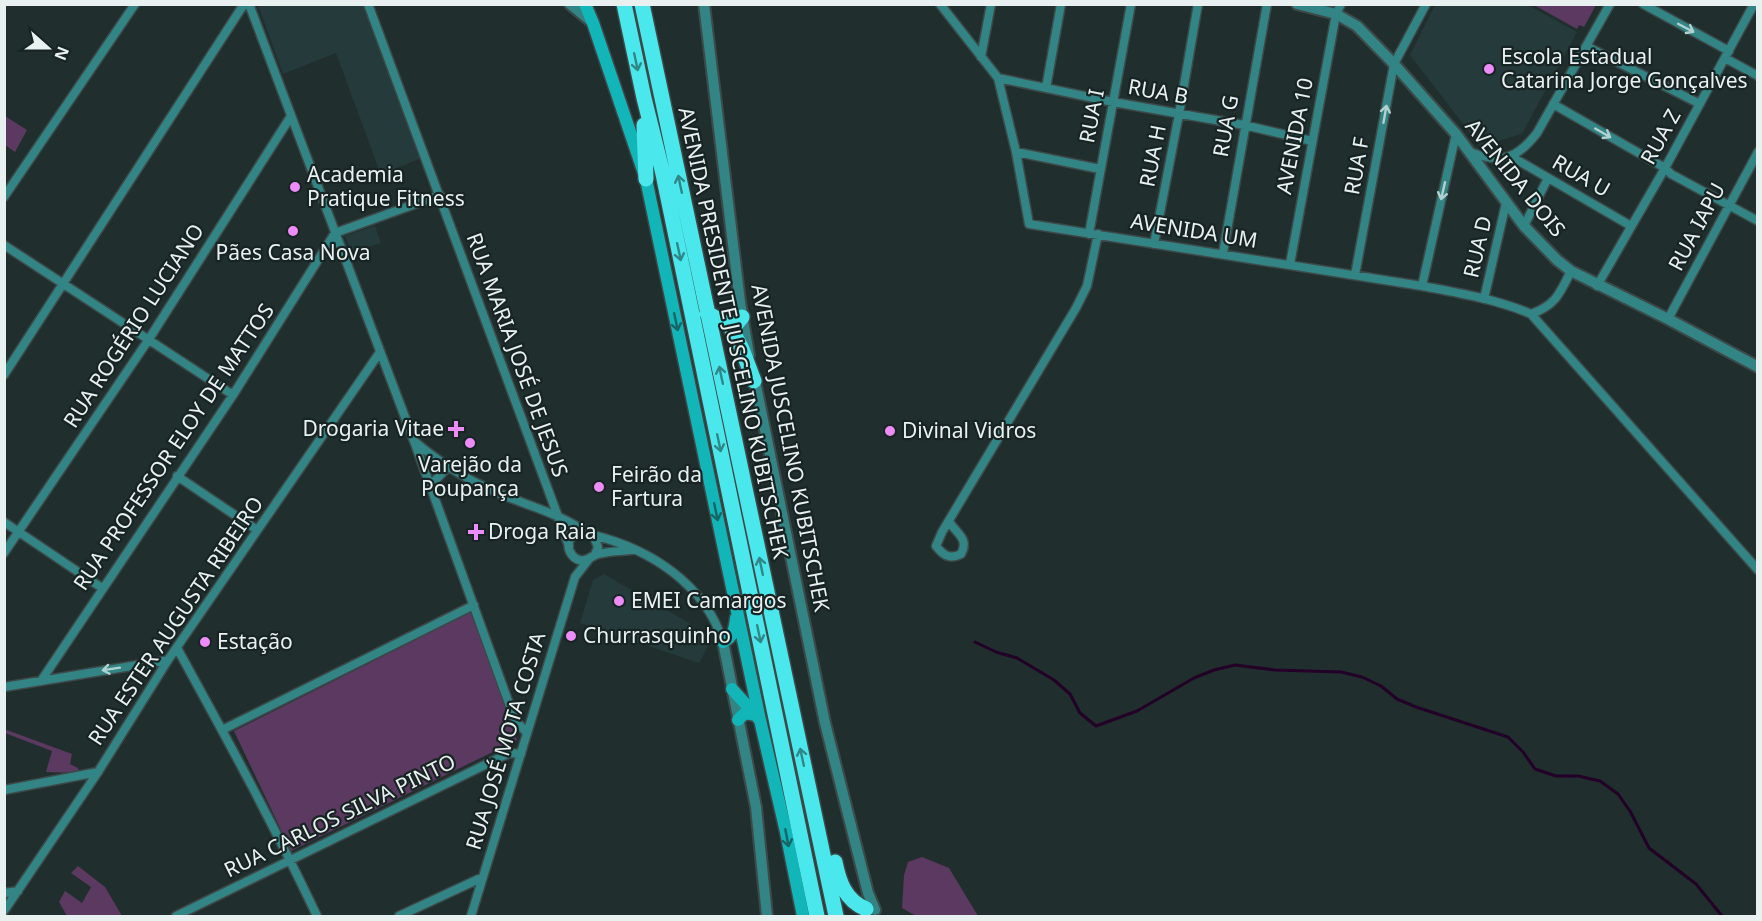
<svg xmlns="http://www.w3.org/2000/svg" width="1762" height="921" font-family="'Noto Sans',sans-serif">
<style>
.built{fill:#253a3b}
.green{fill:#5c3960}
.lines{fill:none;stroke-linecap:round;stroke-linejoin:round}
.stream{stroke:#230028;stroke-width:3}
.minor-casing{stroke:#3d4949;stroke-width:11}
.tertiary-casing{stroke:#3d4949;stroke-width:14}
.secondary-casing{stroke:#3d4949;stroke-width:15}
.trunk-casing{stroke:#3d4949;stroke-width:18}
.minor{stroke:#328485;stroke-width:8}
.tertiary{stroke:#328485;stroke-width:10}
.secondary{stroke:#12b6b9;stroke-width:12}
.trunk{stroke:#4ae8ec;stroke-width:15}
.oneway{stroke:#b1d0d0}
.oneway2{stroke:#318688}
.oneway3{stroke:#156667}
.poi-dot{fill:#ed8cf9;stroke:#182424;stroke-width:2}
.labels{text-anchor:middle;stroke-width:4.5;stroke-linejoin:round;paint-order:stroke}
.poi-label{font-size:21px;fill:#e8f0f0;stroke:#182424;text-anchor:start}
.street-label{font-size:21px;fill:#e8f0f0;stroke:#182424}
</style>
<rect width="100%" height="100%" fill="#212e2e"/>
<!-- built -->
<path class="built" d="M 258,5 L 365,5 L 421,158 L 381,175 L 336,53 L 283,74 Z
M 1435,5 L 1528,5 L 1577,32 L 1522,134 L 1480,146 L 1410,55 Z
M 375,226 L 381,243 L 351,252 L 345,236 Z
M 604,574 L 689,623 L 710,643 L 699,663 L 580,623 L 593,580 Z"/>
<!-- green -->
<path class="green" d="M 1534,5 L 1596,5 L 1584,27 L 1579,25 L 1577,29 Z
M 5,116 L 27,130 L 15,152 L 5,145 Z
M 473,611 L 517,740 L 291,851 L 234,731 Z
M 4,729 L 72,754 L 70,764 L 78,768 L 79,773 L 46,772 L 52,751 L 5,733 Z
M 922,857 L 949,868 L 978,916 L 916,916 L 902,908 L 904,875 L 908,862 Z
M 78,866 L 105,887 L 122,916 L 67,916 L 59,902 L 65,891 L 82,903 L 91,887 L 71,873 Z"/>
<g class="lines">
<!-- stream -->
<path class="stream" d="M 975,642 L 996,652 L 1017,658 L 1054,680 L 1070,694 L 1080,713 L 1096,726 L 1137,711 L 1194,678 L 1214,670 L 1235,665 L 1275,670 L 1341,672 L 1362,677 L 1381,686 L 1397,699 L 1416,707 L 1508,737 L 1523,752 L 1535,769 L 1556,776 L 1578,776 L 1600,781 L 1618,794 L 1630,811 L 1649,848 L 1696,884 L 1722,916"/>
<!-- minor casing -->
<g class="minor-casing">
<path id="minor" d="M 249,4 L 414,441 L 515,720 L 527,733
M 368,4 L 569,546
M 940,4 L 998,78 L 1016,152 L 1029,224 L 1422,286 C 1459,293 1496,299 1531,314 C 1556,305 1560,293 1571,271
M 1643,4 L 1729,51
M 1586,46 L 1700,104
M 981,57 L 991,4
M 1725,58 L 1758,76
M 998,78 L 1113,102 L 1244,125 L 1312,141
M 1046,88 L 1061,4
M 1553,104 L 1665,168 L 1671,174 L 1758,221
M 1016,152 L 1100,169
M 1470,152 C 1501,164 1517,159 1537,133 L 1610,4
M 1512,157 L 1631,226
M 4,197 L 135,4
M 1524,226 L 1548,178
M 1089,234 L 1131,4
M 1154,244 L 1179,114 L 1198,4
M 4,245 L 233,395
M 1223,253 L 1267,4
M 1290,264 L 1336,14 L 1341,4
M 1355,275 L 1394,64 L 1426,4
M 1422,286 L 1456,134
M 1597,286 L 1665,168 L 1754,4
M 1484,299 L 1506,203
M 1531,314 L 1758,570
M 1668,319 L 1758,152
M 4,375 L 244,4
M 414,441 C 440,463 467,480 498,493 C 526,505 558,513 584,531
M 177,476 L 257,530
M 429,487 L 448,467
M 949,521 C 955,533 970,538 961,554 C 950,560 943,555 936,546 L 942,532 L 1076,308 L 1087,286 L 1098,234
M 4,522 L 102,588
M 593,535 C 650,549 705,584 723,642
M 4,553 L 149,339 L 291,116
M 595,555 L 598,547 L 593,535 C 578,525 561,541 572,555 C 575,559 580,561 585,560 C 590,559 593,555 598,554 C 609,551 621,551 632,550
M 177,648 C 226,737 274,825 317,916
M 41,681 L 233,395 L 335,233 L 440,195
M 4,687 L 168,660
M 222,730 L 474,605
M 4,790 L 98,772
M 4,893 L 18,891
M 4,911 L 98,772 L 168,660 L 380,352
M 176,916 L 503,756 L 510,753 L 521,754
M 399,916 L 483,877
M 471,916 L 575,577 L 589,559"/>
</g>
<!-- tertiary casing -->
<g class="tertiary-casing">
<path id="tertiary" d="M 570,4 L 593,23
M 704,4 L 740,302 L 749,355
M 1297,4 L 1336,14 L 1357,26 L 1394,64 L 1456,134 L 1524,226 L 1557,260 L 1571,271 L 1668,319 L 1758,367
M 754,376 L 825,723 L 868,893 L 875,910
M 723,642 L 756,807 L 767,916"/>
</g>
<!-- secondary casing -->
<g class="secondary-casing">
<path id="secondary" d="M 585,4 L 593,23 L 646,179 L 760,720 L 786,832 L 803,916
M 723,642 C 733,637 735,629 736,618
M 732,689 L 759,719
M 738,720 L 745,713 L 756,715"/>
</g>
<!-- trunk casing -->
<g class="trunk-casing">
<path id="trunk" d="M 624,4 L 644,98 L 663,174 L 817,916
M 642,4 L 836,916
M 644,125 L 646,179
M 707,313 L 730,326 L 742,349 L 754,381
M 730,326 L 736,324 L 742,317
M 835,862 C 839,882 845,900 866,909"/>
</g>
<!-- minor -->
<use href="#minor" class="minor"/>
<!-- tertiary -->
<use href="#tertiary" class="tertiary"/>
<!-- secondary -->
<use href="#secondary" class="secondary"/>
<!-- trunk -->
<use href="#trunk" class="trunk"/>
</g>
<!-- one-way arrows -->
<defs><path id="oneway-shaft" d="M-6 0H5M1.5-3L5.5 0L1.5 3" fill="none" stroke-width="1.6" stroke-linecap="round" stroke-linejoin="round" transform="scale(1.5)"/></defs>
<g class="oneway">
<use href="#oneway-shaft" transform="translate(1686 28) rotate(28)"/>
<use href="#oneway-shaft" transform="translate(1385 114) rotate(-80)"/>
<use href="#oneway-shaft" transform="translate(1603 133) rotate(30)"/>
<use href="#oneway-shaft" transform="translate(1443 191) rotate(103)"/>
<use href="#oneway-shaft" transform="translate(111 669) rotate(171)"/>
</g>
<g class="oneway2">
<use href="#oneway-shaft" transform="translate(636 62) rotate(78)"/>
<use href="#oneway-shaft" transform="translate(680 184) rotate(-102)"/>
<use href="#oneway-shaft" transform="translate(679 252) rotate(78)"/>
<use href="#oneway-shaft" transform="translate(721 375) rotate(-102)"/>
<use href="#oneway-shaft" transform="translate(719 443) rotate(78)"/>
<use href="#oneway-shaft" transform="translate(761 566) rotate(-102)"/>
<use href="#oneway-shaft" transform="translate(759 634) rotate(78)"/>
<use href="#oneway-shaft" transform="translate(802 757) rotate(-102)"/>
</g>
<g class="oneway3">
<use href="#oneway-shaft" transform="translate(676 322) rotate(78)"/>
<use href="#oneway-shaft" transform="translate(716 512) rotate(78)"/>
<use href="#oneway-shaft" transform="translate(787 838) rotate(79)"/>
</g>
<!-- markers -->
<g class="poi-dot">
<circle cx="1489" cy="69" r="6"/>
<circle cx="295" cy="187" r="6"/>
<circle cx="293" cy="231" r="6"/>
<path d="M453 420h6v6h6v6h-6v6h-6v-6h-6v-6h6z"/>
<circle cx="890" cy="431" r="6"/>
<circle cx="470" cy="443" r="6"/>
<circle cx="599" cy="487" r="6"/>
<path d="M473 523h6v6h6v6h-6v6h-6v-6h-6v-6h6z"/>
<circle cx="619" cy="601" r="6"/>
<circle cx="571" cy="636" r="6"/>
<circle cx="205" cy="642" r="6"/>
</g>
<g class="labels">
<!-- poi labels -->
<g class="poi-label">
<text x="1501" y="64">Escola Estadual<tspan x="1501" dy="24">Catarina Jorge Gonçalves</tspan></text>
<text x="307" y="182">Academia<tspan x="307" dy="24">Pratique Fitness</tspan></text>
<text x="293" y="260" text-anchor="middle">Pães Casa Nova</text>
<text x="444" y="436" text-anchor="end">Drogaria Vitae</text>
<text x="902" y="438">Divinal Vidros</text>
<text x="470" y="472" text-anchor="middle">Varejão da<tspan x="470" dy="24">Poupança</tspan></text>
<text x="611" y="482">Feirão da<tspan x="611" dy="24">Fartura</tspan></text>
<text x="488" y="539">Droga Raia</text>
<text x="631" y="608">EMEI Camargos</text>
<text x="583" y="643">Churrasquinho</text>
<text x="217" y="649">Estação</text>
</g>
<!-- street labels -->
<g class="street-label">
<text transform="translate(1158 92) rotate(10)" y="7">RUA B</text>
<text transform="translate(1092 116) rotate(-79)" y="7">RUA I</text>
<text transform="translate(1226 126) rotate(-80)" y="7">RUA G</text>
<text transform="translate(1295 136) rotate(-79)" y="7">AVENIDA 10</text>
<text transform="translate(1661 137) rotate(-61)" y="7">RUA Z</text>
<text transform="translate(1153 156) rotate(-79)" y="7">RUA H</text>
<text transform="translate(1357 166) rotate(-80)" y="7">RUA F</text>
<text transform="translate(1581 176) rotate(30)" y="7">RUA U</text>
<text transform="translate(1515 178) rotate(51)" y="7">AVENIDA DOIS</text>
<text transform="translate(1697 227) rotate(-62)" y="7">RUA IAPU</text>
<text transform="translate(1194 231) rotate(9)" y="7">AVENIDA UM</text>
<text transform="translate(1478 247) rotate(-77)" y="7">RUA D</text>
<text transform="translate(134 326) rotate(-57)" y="7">RUA ROGÉRIO LUCIANO</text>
<text transform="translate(733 333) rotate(78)" y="7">AVENIDA PRESIDENTE JUSCELINO KUBITSCHEK</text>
<text transform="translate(517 355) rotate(70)" y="7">RUA MARIA JOSÉ DE JESUS</text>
<text transform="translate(174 447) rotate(-56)" y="7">RUA PROFESSOR ELOY DE MATTOS</text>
<text transform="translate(790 448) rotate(79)" y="7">AVENIDA JUSCELINO KUBITSCHEK</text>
<text transform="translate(176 621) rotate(-56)" y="7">RUA ESTER AUGUSTA RIBEIRO</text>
<text transform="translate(506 741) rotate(-73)" y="7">RUA JOSÉ MOTA COSTA</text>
<text transform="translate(340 816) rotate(-26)" y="7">RUA CARLOS SILVA PINTO</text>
</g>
</g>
<!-- border -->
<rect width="1762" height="921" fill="none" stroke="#e8f0f0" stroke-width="12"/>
<!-- north arrow -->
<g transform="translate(48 48) rotate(111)" stroke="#182424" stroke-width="4.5" paint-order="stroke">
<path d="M0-4.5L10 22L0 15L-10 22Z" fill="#e8f0f0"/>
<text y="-9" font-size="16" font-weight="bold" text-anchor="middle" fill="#e8f0f0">N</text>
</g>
</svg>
